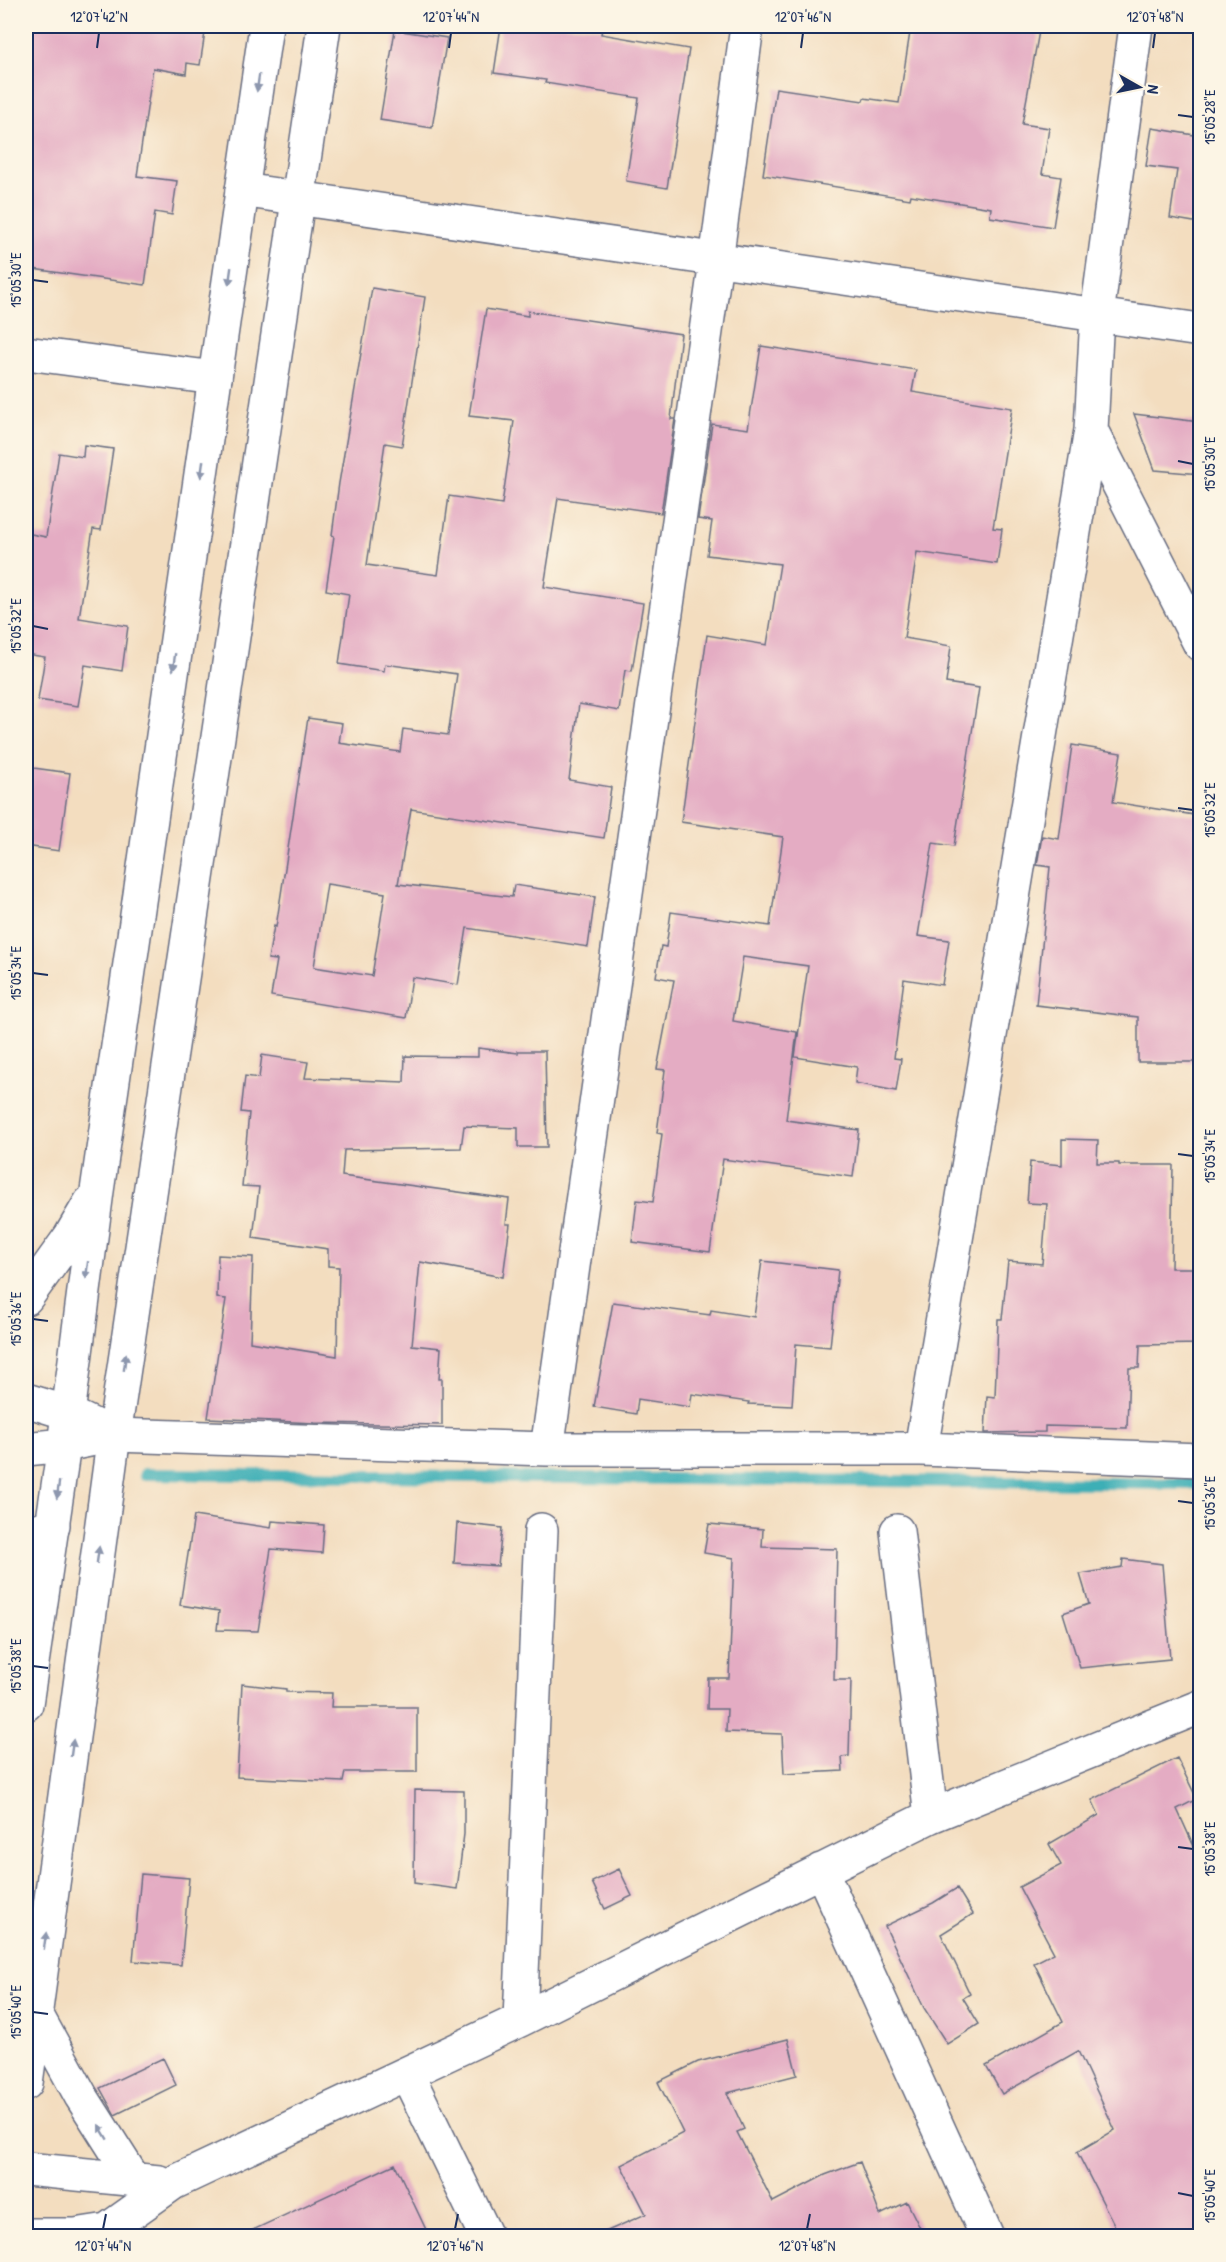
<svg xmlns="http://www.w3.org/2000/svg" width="1226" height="2262" font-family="'Patrick Hand',sans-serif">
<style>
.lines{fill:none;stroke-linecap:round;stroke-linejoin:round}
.stream{stroke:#3eafb6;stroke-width:12}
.building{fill:#e4acc3;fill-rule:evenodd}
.minor-casing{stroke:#676c80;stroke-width:36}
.major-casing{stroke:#676c80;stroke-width:36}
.minor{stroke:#fff;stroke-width:33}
.major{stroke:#fff;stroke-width:33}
.oneway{fill:#8d97ae}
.ticks{fill:none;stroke:#1b2f5e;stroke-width:2}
.neatline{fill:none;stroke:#1b2f5e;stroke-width:2}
.ticks-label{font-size:15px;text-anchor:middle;fill:#1b2f5e}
</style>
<rect width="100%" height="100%" fill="#fcf5e5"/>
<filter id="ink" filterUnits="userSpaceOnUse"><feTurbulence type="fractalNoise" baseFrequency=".0167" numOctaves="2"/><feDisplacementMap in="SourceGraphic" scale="12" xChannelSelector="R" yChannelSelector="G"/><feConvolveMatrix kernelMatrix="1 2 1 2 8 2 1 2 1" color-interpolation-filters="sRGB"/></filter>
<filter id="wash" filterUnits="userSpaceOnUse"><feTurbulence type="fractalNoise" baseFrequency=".008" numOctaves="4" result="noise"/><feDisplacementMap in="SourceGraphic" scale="24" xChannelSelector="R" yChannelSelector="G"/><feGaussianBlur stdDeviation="1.35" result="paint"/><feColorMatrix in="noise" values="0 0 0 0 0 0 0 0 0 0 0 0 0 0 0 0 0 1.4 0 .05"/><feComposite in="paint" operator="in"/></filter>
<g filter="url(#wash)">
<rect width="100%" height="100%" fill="#f3ddbf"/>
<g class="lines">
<!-- stream -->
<path class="stream" d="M 145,1474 L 1200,1484"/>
</g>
<g id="blocks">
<!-- building -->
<path class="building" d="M 26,26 L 206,26 L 200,65 L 187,63 L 186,74 L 153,68 L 137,176 L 177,181 L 172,215 L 155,212 L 145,285 L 26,268 Z
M 501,26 L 578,26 L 602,29 L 601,34 L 689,49 L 667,188 L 626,181 L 639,98 L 545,83 L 546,80 L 494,73 Z
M 911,26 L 1040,26 L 1022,124 L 1049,128 L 1042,174 L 1061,177 L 1053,227 L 990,217 L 991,208 L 911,195 L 910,199 L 763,175 L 776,88 L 863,101 L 864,98 L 899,103 Z
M 395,30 L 447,38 L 432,128 L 380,120 Z
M 1152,128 L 1200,136 L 1200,223 L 1170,218 L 1177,170 L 1146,166 Z
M 372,288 L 425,297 L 402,446 L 385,443 L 367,565 L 438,575 L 449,496 L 502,504 L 514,421 L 469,416 L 486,309 L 528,316 L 528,311 L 681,334 L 671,419 L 675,419 L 661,513 L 558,498 L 544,587 L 643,603 L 632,671 L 625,670 L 619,711 L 579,704 L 569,780 L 611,787 L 604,838 L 411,809 L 398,884 L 512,897 L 514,885 L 595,897 L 588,947 L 467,928 L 458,985 L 412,977 L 406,1018 L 271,996 L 277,960 L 268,959 L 274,926 L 276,927 L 308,718 L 342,723 L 339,743 L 400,752 L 403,729 L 448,735 L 457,674 L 385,664 L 384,671 L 339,664 L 349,594 L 326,590 L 334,536 L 332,535 L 339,483 ZM 327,884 L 385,893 L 372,976 L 314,967 Z
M 761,346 L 916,370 L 912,392 L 1012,408 L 993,528 L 1002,529 L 997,564 L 917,552 L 904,638 L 951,646 L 946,683 L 979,688 L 954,846 L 933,843 L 918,936 L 949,940 L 942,985 L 904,979 L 894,1058 L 901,1059 L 896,1091 L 855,1083 L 857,1067 L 795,1057 L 808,966 L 743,957 L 733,1021 L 797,1032 L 786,1120 L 859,1130 L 853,1177 L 723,1159 L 710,1252 L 632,1242 L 637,1200 L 653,1202 L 662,1134 L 657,1133 L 665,1070 L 657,1069 L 674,980 L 656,977 L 661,946 L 666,947 L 671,912 L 770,926 L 783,837 L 681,822 L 707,635 L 767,645 L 780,564 L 707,555 L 712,521 L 698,519 L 712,424 L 748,429 Z
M 1134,414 L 1200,422 L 1200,474 L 1155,470 Z
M 84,445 L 113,449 L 101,530 L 93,529 L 79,618 L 128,626 L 122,671 L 85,665 L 78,706 L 38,700 L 45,657 L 26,654 L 26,533 L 46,537 L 59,453 L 83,457 Z
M 1072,745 L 1121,753 L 1113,802 L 1200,816 L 1200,1062 L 1138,1062 L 1138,1017 L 1036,1005 L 1050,867 L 1037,865 L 1042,836 L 1059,839 Z
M 26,767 L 70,773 L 59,851 L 26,846 Z
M 478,1048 L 518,1053 L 518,1051 L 545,1051 L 547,1147 L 518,1147 L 518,1128 L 464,1126 L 461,1148 L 344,1150 L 342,1176 L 509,1199 L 506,1224 L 510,1224 L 503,1277 L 420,1262 L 412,1345 L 441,1348 L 439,1379 L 442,1379 L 442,1425 L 315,1423 L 208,1418 L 226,1299 L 217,1298 L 218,1255 L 253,1257 L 250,1342 L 337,1356 L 339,1267 L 328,1266 L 328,1249 L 253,1238 L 259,1187 L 242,1186 L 249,1113 L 241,1112 L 245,1076 L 259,1078 L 262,1055 L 308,1062 L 305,1078 L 404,1082 L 405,1056 L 478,1057 Z
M 1062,1139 L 1098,1140 L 1097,1163 L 1119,1163 L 1119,1165 L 1173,1165 L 1171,1268 L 1200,1268 L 1200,1344 L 1140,1345 L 1139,1368 L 1129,1368 L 1127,1428 L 1045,1426 L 1045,1432 L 985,1433 L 987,1396 L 995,1397 L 998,1319 L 1002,1319 L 1008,1261 L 1042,1264 L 1047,1204 L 1027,1203 L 1030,1162 L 1062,1165 Z
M 762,1261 L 838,1270 L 830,1347 L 796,1344 L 792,1406 L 748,1404 L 749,1402 L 692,1394 L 690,1407 L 638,1399 L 636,1414 L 594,1407 L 613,1302 L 710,1315 L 711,1310 L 754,1317 Z
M 194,1516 L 271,1528 L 272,1521 L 324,1525 L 322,1553 L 271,1549 L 258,1631 L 217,1630 L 219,1611 L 180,1605 Z
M 457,1523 L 502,1528 L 498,1566 L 454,1563 Z
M 709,1524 L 763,1529 L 762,1547 L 837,1549 L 834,1680 L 851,1680 L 849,1756 L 842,1757 L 843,1771 L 784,1774 L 782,1734 L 726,1732 L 727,1709 L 707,1709 L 708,1678 L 729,1678 L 734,1558 L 704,1553 Z
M 1123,1559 L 1162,1564 L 1170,1659 L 1080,1668 L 1063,1613 L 1089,1604 L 1080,1574 L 1122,1567 Z
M 242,1684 L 286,1689 L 286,1692 L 332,1693 L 331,1707 L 417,1707 L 417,1772 L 345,1772 L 343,1782 L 237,1777 Z
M 1177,1758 L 1197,1799 L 1177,1809 L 1200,1860 L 1200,2236 L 1120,2236 L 1077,2152 L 1115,2130 L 1078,2051 L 1002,2094 L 986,2066 L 1063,2022 L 1034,1963 L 1054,1953 L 1019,1887 L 1061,1865 L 1049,1844 L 1099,1815 L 1092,1800 Z
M 415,1790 L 464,1791 L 464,1834 L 457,1889 L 414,1883 Z
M 619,1869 L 632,1896 L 605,1909 L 592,1882 Z
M 141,1874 L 189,1878 L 181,1965 L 133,1961 Z
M 957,1888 L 973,1914 L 941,1934 L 970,1994 L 963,1998 L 979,2024 L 947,2044 L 924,2008 L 885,1926 L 933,1903 Z
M 788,2039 L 797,2075 L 727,2093 L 744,2129 L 737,2132 L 773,2202 L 825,2175 L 860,2162 L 880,2215 L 907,2202 L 924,2236 L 596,2236 L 646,2214 L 621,2165 L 683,2133 L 658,2082 L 698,2062 Z
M 163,2058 L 176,2085 L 115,2115 L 100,2088 Z
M 395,2164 L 429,2236 L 240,2236 Z"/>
</g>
</g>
<g filter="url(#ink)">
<use href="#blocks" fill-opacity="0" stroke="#676c80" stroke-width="1.5"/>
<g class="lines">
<!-- minor casing -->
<g class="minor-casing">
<path id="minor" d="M 1136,26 L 1097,315 L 1091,430 L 1200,644
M 242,190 L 1200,330
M 26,353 L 215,378
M 26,1400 L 68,1413 L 93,1425
M 26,1449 L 64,1445 L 114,1435 L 547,1449 L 921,1449 L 1200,1460
M 547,1449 L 716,261 L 747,26
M 921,1449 L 1091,430
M 897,1531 L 931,1816
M 26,1534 L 53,1525
M 821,1870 L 987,2236
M 520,2020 L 541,1530
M 407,2074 L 486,2236
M 26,2169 L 159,2182
M 26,2235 L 75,2235 L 107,2230 L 173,2183 L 520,2020 L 931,1816 L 1200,1707"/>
</g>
<!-- major casing -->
<g class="major-casing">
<path id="major" d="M 26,1298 L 70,1237 L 90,1203
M 26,1704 L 64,1445 L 97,1191 L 266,26
M 36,2014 L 81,2096 L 135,2181
M 26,2083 L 114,1435 L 324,26
M 102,2236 L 107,2230"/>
</g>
<!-- minor -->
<use href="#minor" class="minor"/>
<!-- major -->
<use href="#major" class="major"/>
</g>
<!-- one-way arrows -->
<defs><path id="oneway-solid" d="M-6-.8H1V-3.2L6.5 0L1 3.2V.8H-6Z" transform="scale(1.5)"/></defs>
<g class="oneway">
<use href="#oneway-solid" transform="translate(258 83) rotate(98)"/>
<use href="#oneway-solid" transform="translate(230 276) rotate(98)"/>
<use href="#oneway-solid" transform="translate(202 469) rotate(98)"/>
<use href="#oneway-solid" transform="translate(174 662) rotate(98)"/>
<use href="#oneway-solid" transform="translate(87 1270) rotate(97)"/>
<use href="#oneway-solid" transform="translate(125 1362) rotate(-82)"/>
<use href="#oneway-solid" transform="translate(58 1490) rotate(98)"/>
<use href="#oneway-solid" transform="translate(98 1555) rotate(-82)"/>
<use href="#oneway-solid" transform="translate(72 1748) rotate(-82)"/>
<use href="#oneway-solid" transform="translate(45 1941) rotate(-82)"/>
<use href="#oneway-solid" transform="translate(103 2132) rotate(-121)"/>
</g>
</g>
<!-- ticks -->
<path class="ticks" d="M 97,48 L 99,33M 449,48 L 451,33M 801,48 L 803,33M 1153,48 L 1155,33M 1178,115 L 1193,117M 33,280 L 48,282M 1178,461 L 1193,464M 33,626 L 48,629M 1178,808 L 1193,810M 33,973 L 48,975M 1178,1154 L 1193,1156M 33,1319 L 48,1321M 1178,1501 L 1193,1503M 33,1666 L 48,1668M 1178,1847 L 1193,1849M 33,2012 L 48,2014M 1178,2193 L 1193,2196M 103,2229 L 106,2214M 455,2229 L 458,2214M 807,2229 L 810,2214"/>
<!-- margin -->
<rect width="1226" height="2262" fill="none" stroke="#fcf5e5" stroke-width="66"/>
<!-- north arrow -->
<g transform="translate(1139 87) rotate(99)" stroke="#fcf5e5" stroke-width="4.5" paint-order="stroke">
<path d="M0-4.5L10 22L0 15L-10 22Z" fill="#1b2f5e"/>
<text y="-9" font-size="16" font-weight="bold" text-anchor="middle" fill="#1b2f5e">N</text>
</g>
<rect x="33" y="33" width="1160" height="2196" class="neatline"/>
<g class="ticks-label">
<text x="99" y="22">12°07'42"N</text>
<text x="451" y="22">12°07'44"N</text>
<text x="803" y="22">12°07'46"N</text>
<text x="1155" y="22">12°07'48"N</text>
<text transform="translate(1210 117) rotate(-90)" y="5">15°05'28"E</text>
<text transform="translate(16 280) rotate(-90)" y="5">15°05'30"E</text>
<text transform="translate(1210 464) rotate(-90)" y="5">15°05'30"E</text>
<text transform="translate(16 626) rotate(-90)" y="5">15°05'32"E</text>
<text transform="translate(1210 810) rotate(-90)" y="5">15°05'32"E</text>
<text transform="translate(16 973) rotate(-90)" y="5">15°05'34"E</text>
<text transform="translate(1210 1156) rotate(-90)" y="5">15°05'34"E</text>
<text transform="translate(16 1319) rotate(-90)" y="5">15°05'36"E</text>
<text transform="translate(1210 1503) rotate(-90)" y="5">15°05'36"E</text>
<text transform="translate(16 1666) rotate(-90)" y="5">15°05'38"E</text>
<text transform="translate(1210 1849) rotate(-90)" y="5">15°05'38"E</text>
<text transform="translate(16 2012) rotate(-90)" y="5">15°05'40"E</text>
<text transform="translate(1210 2196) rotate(-90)" y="5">15°05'40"E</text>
<text x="103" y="2251">12°07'44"N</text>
<text x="455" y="2251">12°07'46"N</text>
<text x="807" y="2251">12°07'48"N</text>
</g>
</svg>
